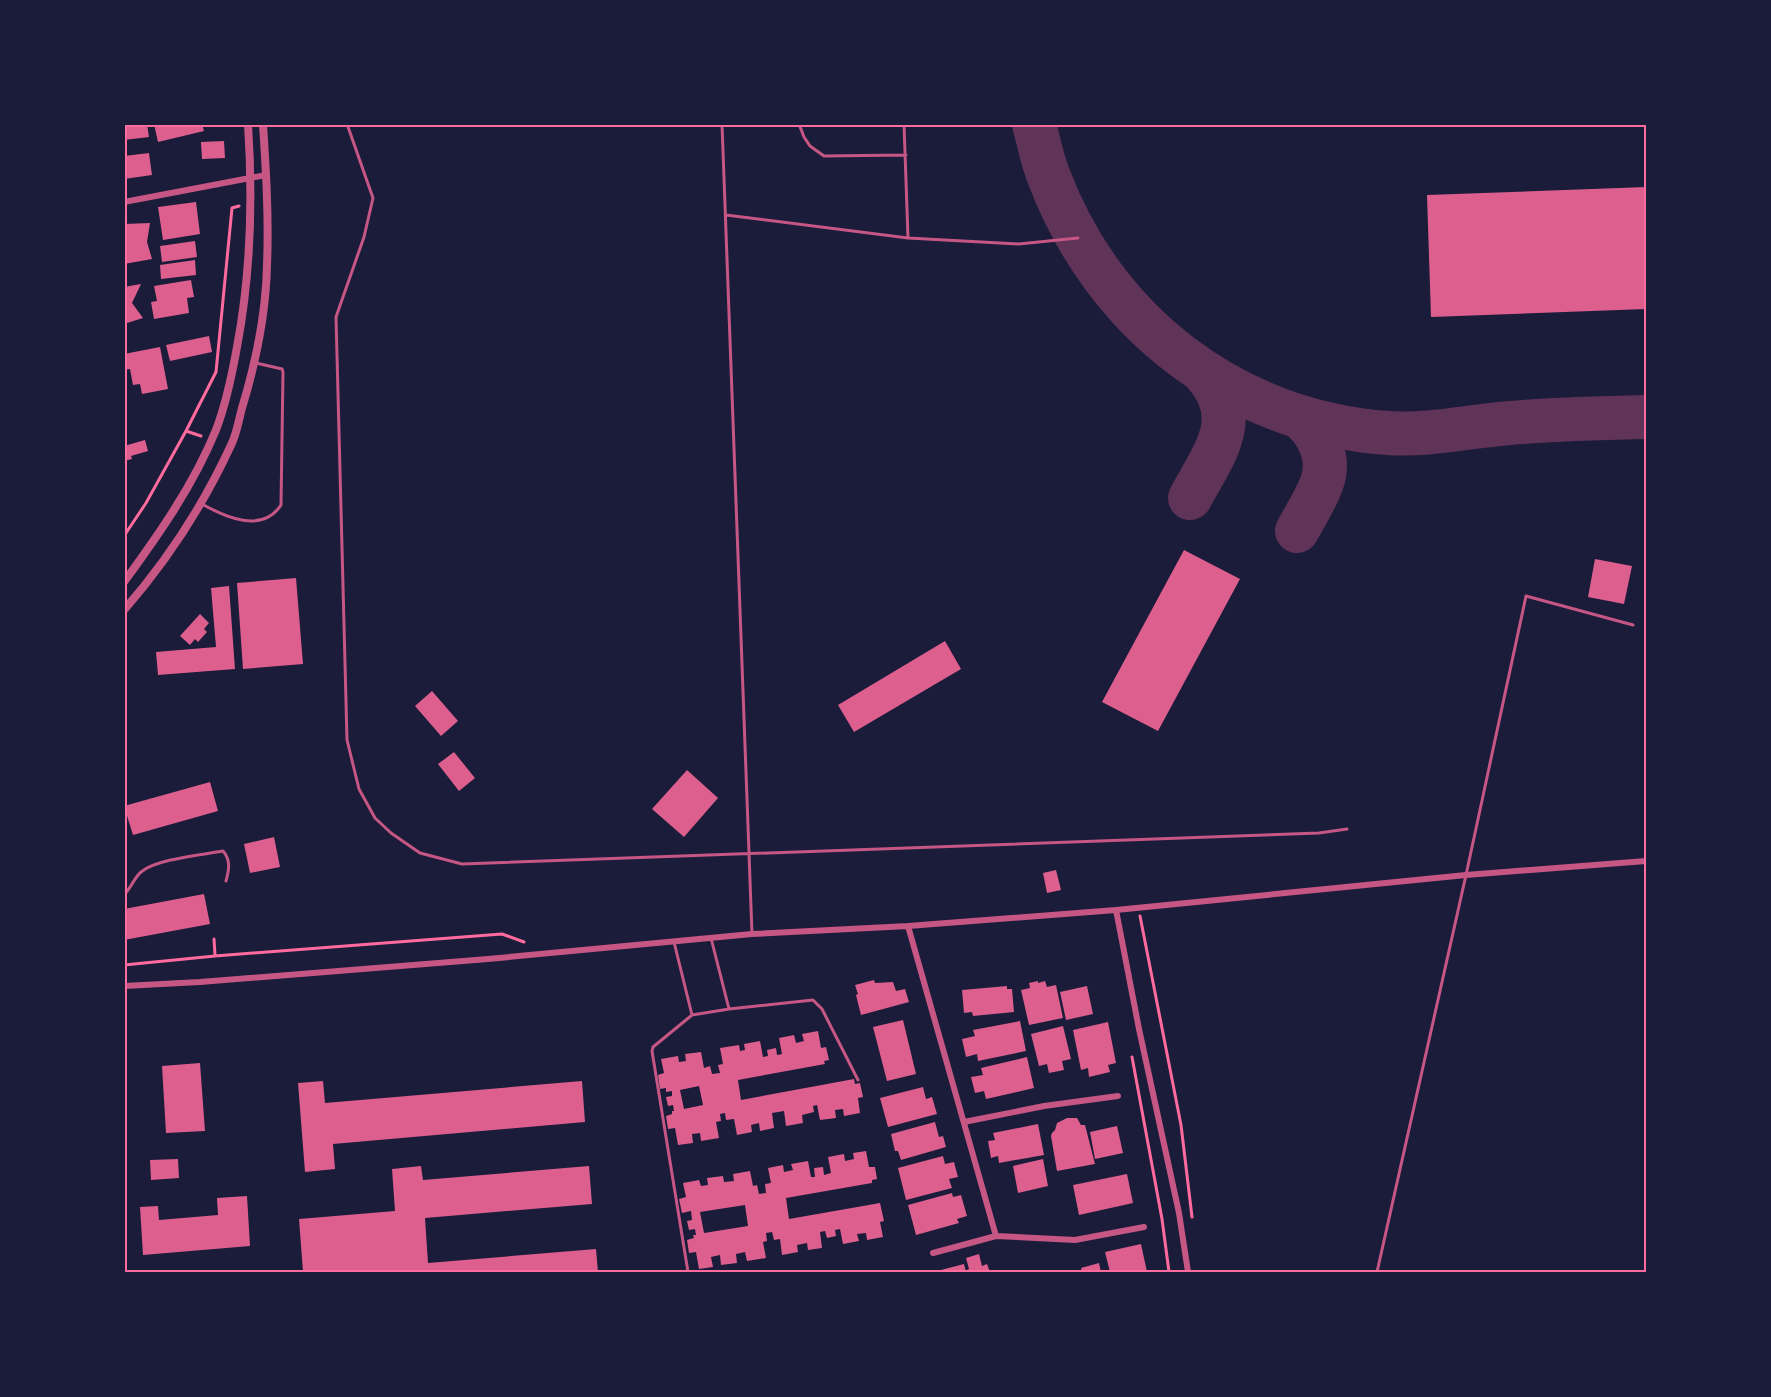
<svg xmlns="http://www.w3.org/2000/svg" width="1771" height="1397" font-family="'Public Sans',sans-serif">
<style>
.lines{fill:none;stroke-linecap:round;stroke-linejoin:round}
.taxiway{stroke:#603358;stroke-width:44}
.building{fill:#dd5f8e;fill-rule:evenodd}
.path{stroke:#ff6b9d;stroke-width:3}
.service{stroke:#c65784;stroke-width:3}
.minor{stroke:#c65784;stroke-width:6}
.tertiary{stroke:#c65784;stroke-width:8}
.neatline{fill:none;stroke:#ff6b9d;stroke-width:2}
</style>
<rect width="100%" height="100%" fill="#1b1b3a"/>
<g class="lines">
<!-- taxiway -->
<path class="taxiway" d="M 1034,124 C 1039,142 1042,160 1049,177 C 1104,322 1232,422 1388,433 C 1429,436 1470,426 1510,423 C 1555,419 1601,418 1646,417
M 1190,498 C 1213,455 1245,418 1204,373
M 1297,531 C 1305,516 1315,501 1321,485 C 1332,459 1318,431 1298,416"/>
</g>
<!-- building -->
<path class="building" d="M 124,124 L 147,124 L 149,137 L 124,140 Z
M 154,124 L 202,124 L 204,131 L 158,142 Z
M 224,141 L 225,158 L 202,159 L 201,142 Z
M 149,153 L 152,175 L 124,179 L 124,156 Z
M 1646,187 L 1646,309 L 1431,317 L 1427,195 Z
M 196,202 L 200,234 L 163,240 L 158,207 Z
M 150,223 L 147,242 L 152,259 L 124,264 L 124,224 Z
M 195,241 L 197,257 L 162,262 L 160,246 Z
M 195,260 L 196,275 L 161,279 L 160,265 Z
M 191,280 L 194,297 L 187,298 L 189,313 L 154,319 L 151,302 L 157,301 L 154,286 Z
M 141,284 L 132,303 L 143,318 L 124,324 L 124,287 Z
M 209,336 L 212,352 L 170,361 L 166,345 Z
M 160,347 L 168,389 L 142,394 L 140,384 L 133,385 L 130,369 L 124,370 L 124,354 Z
M 145,440 L 148,451 L 131,456 L 132,459 L 124,461 L 124,446 Z
M 1184,550 L 1240,579 L 1158,731 L 1102,702 Z
M 1595,559 L 1632,566 L 1624,604 L 1588,597 Z
M 296,578 L 303,664 L 243,669 L 237,583 Z
M 229,586 L 235,669 L 158,675 L 156,652 L 216,647 L 211,588 Z
M 200,614 L 209,623 L 204,629 L 207,632 L 198,642 L 195,639 L 190,645 L 180,636 Z
M 945,641 L 961,669 L 854,732 L 838,705 Z
M 432,691 L 458,721 L 441,736 L 415,706 Z
M 454,752 L 475,778 L 459,791 L 438,764 Z
M 687,770 L 718,798 L 684,837 L 652,809 Z
M 210,782 L 218,811 L 133,835 L 124,806 Z
M 274,837 L 280,867 L 250,873 L 244,844 Z
M 1056,870 L 1061,890 L 1047,893 L 1043,873 Z
M 204,894 L 210,924 L 124,940 L 124,909 Z
M 874,980 L 875,983 L 893,982 L 896,991 L 905,989 L 909,1002 L 861,1015 L 856,995 L 858,994 L 855,985 Z
M 1038,981 L 1038,983 L 1045,981 L 1047,987 L 1056,985 L 1063,1018 L 1029,1025 L 1021,990 L 1030,988 L 1029,983 Z
M 1007,986 L 1007,989 L 1012,989 L 1014,1012 L 973,1016 L 972,1012 L 964,1013 L 962,990 Z
M 1087,986 L 1093,1014 L 1066,1020 L 1060,992 Z
M 903,1020 L 916,1074 L 887,1081 L 873,1027 Z
M 1020,1021 L 1026,1051 L 978,1061 L 977,1054 L 966,1057 L 962,1039 L 975,1036 L 973,1030 Z
M 1108,1022 L 1116,1063 L 1108,1065 L 1110,1072 L 1089,1077 L 1088,1068 L 1081,1070 L 1073,1030 Z
M 1063,1026 L 1071,1059 L 1062,1061 L 1064,1070 L 1049,1073 L 1047,1064 L 1039,1066 L 1031,1034 Z
M 818,1031 L 821,1048 L 826,1047 L 829,1060 L 824,1061 L 825,1064 L 738,1080 L 741,1100 L 854,1079 L 855,1084 L 860,1083 L 863,1097 L 858,1098 L 860,1113 L 844,1116 L 843,1109 L 835,1110 L 836,1118 L 820,1120 L 817,1105 L 813,1106 L 814,1112 L 802,1115 L 803,1123 L 786,1126 L 784,1111 L 772,1113 L 774,1128 L 760,1131 L 759,1123 L 751,1125 L 752,1132 L 737,1135 L 734,1119 L 726,1120 L 725,1113 L 720,1114 L 721,1121 L 716,1122 L 719,1138 L 701,1141 L 700,1133 L 692,1134 L 693,1143 L 678,1145 L 675,1128 L 668,1129 L 666,1116 L 672,1114 L 672,1111 L 674,1111 L 673,1105 L 668,1106 L 666,1097 L 672,1096 L 672,1091 L 666,1092 L 666,1088 L 660,1089 L 658,1075 L 664,1073 L 661,1059 L 678,1056 L 679,1062 L 686,1061 L 685,1054 L 701,1052 L 704,1068 L 710,1066 L 712,1074 L 720,1073 L 718,1065 L 723,1064 L 720,1048 L 739,1045 L 740,1051 L 745,1050 L 744,1044 L 760,1041 L 763,1057 L 768,1056 L 767,1050 L 776,1048 L 777,1055 L 782,1054 L 779,1038 L 794,1035 L 796,1043 L 804,1041 L 802,1034 ZM 699,1086 L 703,1105 L 684,1109 L 680,1090 Z
M 1027,1057 L 1034,1088 L 986,1099 L 984,1091 L 975,1093 L 971,1077 L 983,1075 L 981,1068 Z
M 200,1063 L 205,1131 L 166,1133 L 162,1066 Z
M 323,1081 L 325,1103 L 582,1081 L 585,1122 L 333,1144 L 335,1169 L 305,1172 L 298,1083 Z
M 923,1087 L 926,1099 L 932,1097 L 937,1114 L 888,1127 L 880,1098 Z
M 1067,1118 L 1077,1118 L 1081,1125 L 1085,1125 L 1095,1164 L 1057,1171 L 1051,1136 L 1052,1133 L 1055,1130 L 1057,1123 Z
M 935,1122 L 939,1137 L 943,1136 L 946,1147 L 901,1160 L 898,1151 L 895,1151 L 891,1134 Z
M 1038,1124 L 1044,1155 L 999,1163 L 998,1156 L 991,1158 L 988,1141 L 995,1140 L 993,1133 Z
M 1117,1126 L 1123,1153 L 1095,1159 L 1090,1132 Z
M 866,1151 L 869,1167 L 875,1167 L 877,1179 L 872,1180 L 872,1183 L 786,1198 L 789,1219 L 880,1203 L 884,1221 L 880,1222 L 883,1237 L 867,1240 L 866,1233 L 857,1234 L 859,1241 L 843,1244 L 840,1229 L 835,1230 L 836,1236 L 827,1238 L 825,1231 L 820,1232 L 822,1248 L 808,1250 L 807,1243 L 797,1245 L 798,1252 L 782,1255 L 780,1239 L 774,1240 L 772,1232 L 766,1233 L 767,1241 L 763,1242 L 766,1258 L 747,1261 L 745,1252 L 736,1254 L 737,1263 L 721,1265 L 720,1255 L 711,1257 L 713,1267 L 699,1269 L 696,1252 L 689,1253 L 687,1240 L 694,1238 L 693,1235 L 696,1235 L 695,1229 L 689,1230 L 687,1221 L 692,1220 L 691,1211 L 682,1213 L 679,1199 L 686,1197 L 683,1183 L 699,1180 L 701,1186 L 708,1185 L 707,1178 L 723,1176 L 724,1182 L 734,1181 L 733,1174 L 750,1171 L 753,1186 L 757,1185 L 759,1194 L 766,1193 L 765,1184 L 771,1183 L 768,1168 L 783,1165 L 784,1172 L 793,1170 L 791,1164 L 808,1161 L 811,1177 L 815,1177 L 814,1168 L 823,1167 L 824,1175 L 831,1173 L 828,1157 L 844,1154 L 845,1161 L 854,1159 L 853,1153 ZM 745,1205 L 748,1226 L 704,1233 L 700,1212 Z
M 943,1156 L 945,1164 L 954,1162 L 958,1177 L 949,1179 L 952,1188 L 906,1200 L 898,1168 Z
M 178,1159 L 179,1178 L 151,1180 L 150,1160 Z
M 1043,1159 L 1048,1186 L 1018,1193 L 1013,1166 Z
M 421,1166 L 423,1180 L 589,1166 L 592,1204 L 425,1218 L 428,1263 L 596,1249 L 598,1272 L 303,1272 L 299,1219 L 395,1211 L 392,1169 Z
M 1127,1174 L 1133,1203 L 1079,1215 L 1073,1185 Z
M 952,1193 L 953,1197 L 961,1195 L 967,1216 L 957,1219 L 959,1223 L 916,1235 L 908,1205 Z
M 247,1196 L 250,1246 L 143,1255 L 140,1207 L 158,1206 L 159,1220 L 218,1215 L 217,1198 Z
M 1141,1244 L 1147,1272 L 1110,1272 L 1105,1252 Z
M 979,1254 L 982,1266 L 987,1264 L 990,1272 L 968,1272 L 967,1270 L 969,1269 L 966,1258 Z
M 1099,1263 L 1101,1272 L 1082,1272 L 1081,1268 Z
M 964,1264 L 966,1272 L 933,1272 Z"/>
<g class="lines">
<!-- path -->
<path class="path" d="M 186,431 L 201,436
M 124,536 L 146,503 L 186,431 L 216,372 L 232,208 L 239,206
M 1140,916 L 1181,1125 L 1192,1217
M 214,939 L 215,955
M 124,965 L 215,956 L 502,934 L 524,942
M 1132,1057 L 1162,1219 L 1169,1272"/>
<!-- service -->
<path class="service" d="M 347,124 L 373,198 L 364,237 L 336,317 L 347,740 L 359,789 L 375,818 L 391,833 L 420,853 L 462,864 L 1319,833 L 1347,829
M 722,124 L 752,934
M 799,124 L 804,137 L 810,146 L 824,156 L 906,155
M 904,124 L 908,238
M 726,215 L 908,238 L 1019,244 L 1078,238
M 202,504 C 225,517 262,534 281,505 L 283,372 L 282,369 L 256,363
M 124,895 C 131,888 134,878 141,872 C 156,859 202,855 223,851 C 231,860 229,870 226,881
M 711,938 L 729,1009
M 674,942 L 692,1015
M 688,1272 L 652,1051 L 653,1047 L 692,1015 L 729,1009 L 813,1000 L 822,1009 L 858,1080
M 1377,1272 L 1466,875 L 1526,596 L 1633,625"/>
<!-- minor -->
<path class="minor" d="M 124,202 L 266,175
M 1116,910 L 1139,1029 L 1179,1213 L 1188,1272
M 908,926 L 996,1236
M 124,986 L 200,982 L 488,959 L 752,934 L 908,926 L 1116,910 L 1466,875 L 1646,861
M 964,1122 L 1044,1106 L 1118,1096
M 933,1253 L 996,1236 L 1075,1240 L 1144,1227"/>
<!-- tertiary -->
<path class="tertiary" d="M 124,582 C 159,534 193,486 216,430 C 226,404 232,375 237,347 C 251,273 253,199 248,124
M 124,610 C 167,561 205,502 232,443 C 237,432 239,419 242,408 C 256,362 266,313 267,265 C 269,218 266,171 263,124"/>
</g>
<!-- border -->
<rect width="1771" height="1397" fill="none" stroke="#1b1b3a" stroke-width="252"/>
<rect x="126" y="126" width="1519" height="1145" class="neatline"/>
</svg>
